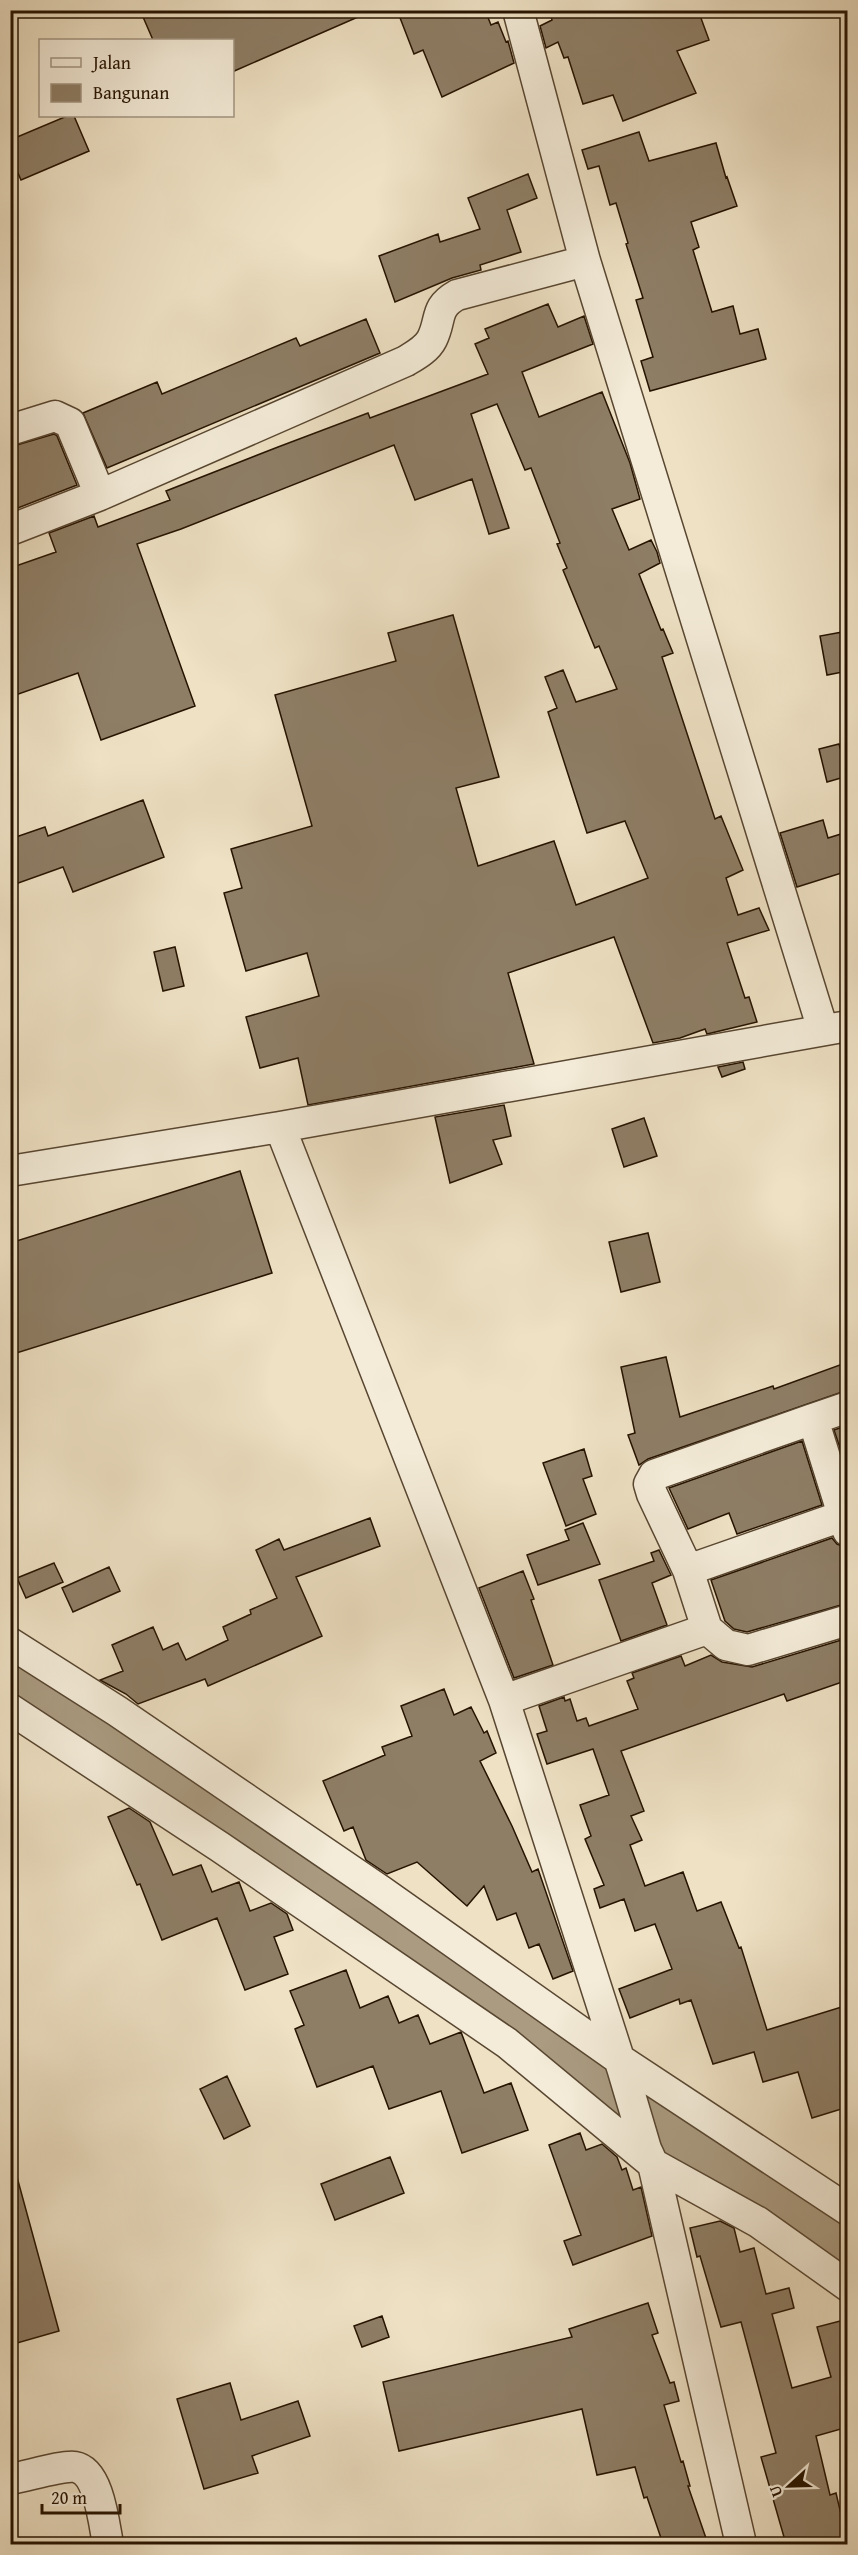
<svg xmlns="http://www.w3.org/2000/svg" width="858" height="2555" font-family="'Gentium Book Plus',serif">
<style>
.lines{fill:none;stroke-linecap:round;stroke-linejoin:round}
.river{stroke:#aa9b81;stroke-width:46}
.building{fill:#8e7e66;stroke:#261300;stroke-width:1.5}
.minor-casing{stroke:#584631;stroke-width:33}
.minor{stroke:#f4ecd9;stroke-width:30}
</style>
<rect width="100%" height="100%" fill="#eee1c4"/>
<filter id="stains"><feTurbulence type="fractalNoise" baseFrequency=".00333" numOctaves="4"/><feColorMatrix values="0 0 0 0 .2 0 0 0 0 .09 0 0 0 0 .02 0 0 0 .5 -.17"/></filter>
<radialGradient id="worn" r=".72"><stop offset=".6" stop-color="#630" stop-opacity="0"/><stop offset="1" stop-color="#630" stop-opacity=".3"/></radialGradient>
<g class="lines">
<!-- river -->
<path class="river" d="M 10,1685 L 848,2248"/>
</g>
<!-- building -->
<path class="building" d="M 140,10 L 374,10 L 232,72 L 232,40 L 153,40 Z
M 397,10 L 485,10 L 491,25 L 498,22 L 506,42 L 508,41 L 514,63 L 442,97 L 423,50 L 414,54 Z
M 549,10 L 698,10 L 709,40 L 677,51 L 696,93 L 623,121 L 613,95 L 583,104 L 568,57 L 564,58 L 558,42 L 546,48 L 540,26 L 552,20 Z
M 67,116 L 74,116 L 89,151 L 21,180 L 10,155 L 10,140 Z
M 639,132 L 649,161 L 716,143 L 726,178 L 727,177 L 737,206 L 691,222 L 699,247 L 693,250 L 712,312 L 733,306 L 740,334 L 758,329 L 766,359 L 650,391 L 641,361 L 653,357 L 636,300 L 643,298 L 626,244 L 628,243 L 616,203 L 610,205 L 599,166 L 588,169 L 582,150 Z
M 528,174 L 537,198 L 507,210 L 521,252 L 480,265 L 481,270 L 452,278 L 395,302 L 379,256 L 438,234 L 440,242 L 480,229 L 468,198 Z
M 548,304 L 558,327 L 584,316 L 593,344 L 522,372 L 539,417 L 602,392 L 630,463 L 640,499 L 612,509 L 629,550 L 651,540 L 657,552 L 660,563 L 639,574 L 661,630 L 663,629 L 673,653 L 662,657 L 715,819 L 721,816 L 743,870 L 726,878 L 738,915 L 759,908 L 769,930 L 727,943 L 745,998 L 749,997 L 757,1022 L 707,1034 L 705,1029 L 680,1038 L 653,1043 L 614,937 L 508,973 L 534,1064 L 308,1105 L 298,1058 L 260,1068 L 246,1017 L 319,996 L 307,953 L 246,971 L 224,893 L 242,888 L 231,849 L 312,826 L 275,695 L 396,661 L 388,633 L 453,615 L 499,777 L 456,788 L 478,866 L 554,841 L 576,905 L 648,878 L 625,821 L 587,833 L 548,712 L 557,708 L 545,677 L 563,670 L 576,702 L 617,689 L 599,646 L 595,648 L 563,570 L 567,568 L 557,544 L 560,543 L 531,468 L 525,470 L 497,404 L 471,414 L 509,528 L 489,534 L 472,479 L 415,500 L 394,445 L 181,529 L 137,544 L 195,706 L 101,740 L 78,673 L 10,697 L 10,568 L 56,552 L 49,533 L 94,516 L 98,527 L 170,500 L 166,491 L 278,447 L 368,413 L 370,418 L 488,374 L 475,344 L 489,338 L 485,329 Z
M 366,319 L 380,353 L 107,468 L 83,413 L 157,382 L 162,394 L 296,338 L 300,346 Z
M 54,434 L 57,436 L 77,485 L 10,511 L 10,447 Z
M 848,631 L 848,671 L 827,675 L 820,636 Z
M 839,744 L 848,776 L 827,782 L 819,749 Z
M 143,800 L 164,857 L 73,892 L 63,867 L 10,886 L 10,839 L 45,827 L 48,836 Z
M 823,820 L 828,838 L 841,834 L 848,853 L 848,871 L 797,887 L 780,833 Z
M 175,947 L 184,986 L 163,991 L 154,952 Z
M 743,1062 L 745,1069 L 722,1077 L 718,1067 Z
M 504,1105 L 511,1136 L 493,1140 L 502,1164 L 450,1183 L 435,1117 Z
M 644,1118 L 657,1156 L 624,1167 L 612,1129 Z
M 240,1171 L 272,1273 L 10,1355 L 10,1243 Z
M 648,1233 L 660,1282 L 621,1292 L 609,1242 Z
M 666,1357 L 680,1417 L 773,1386 L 774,1389 L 848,1362 L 848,1390 L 648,1459 L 639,1465 L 628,1435 L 635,1433 L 621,1367 Z
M 848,1425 L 848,1472 L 834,1430 Z
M 802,1441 L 822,1505 L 737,1534 L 729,1513 L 688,1529 L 669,1488 Z
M 584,1449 L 592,1476 L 583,1479 L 596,1514 L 566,1526 L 543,1463 Z
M 370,1518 L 380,1546 L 296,1577 L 322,1636 L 208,1686 L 205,1679 L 138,1704 L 126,1694 L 100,1680 L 123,1671 L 112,1645 L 153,1627 L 163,1650 L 178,1643 L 186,1660 L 228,1640 L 223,1627 L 251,1614 L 250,1610 L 277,1598 L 256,1550 L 279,1539 L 284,1550 Z
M 583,1523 L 600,1564 L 538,1585 L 527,1555 L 569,1540 L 565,1530 Z
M 832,1538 L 837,1544 L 848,1548 L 848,1603 L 747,1632 L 734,1629 L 725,1621 L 711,1580 Z
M 659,1550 L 671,1575 L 652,1583 L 667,1625 L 621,1641 L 599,1580 L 654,1561 L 651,1553 Z
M 54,1563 L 63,1582 L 26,1598 L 17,1578 Z
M 109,1567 L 120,1591 L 73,1612 L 62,1588 Z
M 523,1571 L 534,1599 L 531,1600 L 553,1665 L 514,1678 L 479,1588 Z
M 848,1638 L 848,1680 L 787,1701 L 784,1694 L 621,1751 L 644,1811 L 631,1816 L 642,1840 L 630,1845 L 645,1886 L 683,1872 L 697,1911 L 721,1902 L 739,1948 L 741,1947 L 767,2030 L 848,2005 L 848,2107 L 812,2118 L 798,2072 L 763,2082 L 754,2052 L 713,2064 L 691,2000 L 680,2004 L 679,1999 L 630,2018 L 619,1989 L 672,1969 L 655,1924 L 635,1931 L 624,1899 L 600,1908 L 594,1889 L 604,1885 L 585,1839 L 591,1836 L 580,1805 L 609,1795 L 593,1749 L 547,1764 L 537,1734 L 547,1731 L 539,1706 L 564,1697 L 565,1701 L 570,1699 L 577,1721 L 586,1718 L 589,1726 L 638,1709 L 627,1681 L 634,1678 L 632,1673 L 681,1656 L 685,1666 L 711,1655 L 722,1662 L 752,1667 Z
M 444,1689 L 454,1715 L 471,1707 L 484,1733 L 487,1731 L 496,1753 L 480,1761 L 512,1826 L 532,1872 L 538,1869 L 573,1971 L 553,1979 L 539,1944 L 529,1948 L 516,1913 L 497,1920 L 484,1886 L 467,1906 L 417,1862 L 387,1874 L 366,1860 L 353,1827 L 344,1831 L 323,1781 L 385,1755 L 382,1747 L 412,1736 L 401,1706 Z
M 129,1808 L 150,1822 L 173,1875 L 201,1865 L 212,1892 L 239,1882 L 250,1911 L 271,1903 L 287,1914 L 293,1930 L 274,1937 L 288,1974 L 245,1990 L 217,1918 L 162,1940 L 140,1884 L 137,1885 L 108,1817 Z
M 346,1970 L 360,2008 L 388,1996 L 399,2023 L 418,2015 L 430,2044 L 461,2032 L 484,2093 L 511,2083 L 528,2130 L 462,2153 L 441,2091 L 389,2109 L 373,2066 L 317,2087 L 295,2029 L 304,2025 L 290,1991 Z
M 227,2076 L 250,2126 L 224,2139 L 200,2089 Z
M 580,2133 L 586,2150 L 602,2144 L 617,2157 L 622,2170 L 626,2168 L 633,2190 L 641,2187 L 652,2236 L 573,2265 L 564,2241 L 581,2235 L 549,2145 Z
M 390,2157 L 404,2193 L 335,2220 L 321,2184 Z
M 17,2177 L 59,2331 L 10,2345 L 10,2178 Z
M 720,2221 L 734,2228 L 740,2252 L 754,2248 L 766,2294 L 789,2288 L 794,2308 L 772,2314 L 792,2388 L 831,2377 L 817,2327 L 848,2319 L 848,2427 L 816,2436 L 830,2495 L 836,2493 L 848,2544 L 786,2544 L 761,2457 L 776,2453 L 741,2322 L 721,2327 L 700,2256 L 697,2257 L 690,2228 Z
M 648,2303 L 658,2333 L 652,2335 L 670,2383 L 674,2382 L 679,2401 L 664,2405 L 681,2462 L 683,2461 L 690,2486 L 688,2486 L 708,2544 L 663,2544 L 647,2497 L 644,2498 L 635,2467 L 597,2475 L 582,2409 L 399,2451 L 383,2382 L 572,2337 L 569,2329 Z
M 382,2316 L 389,2337 L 362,2347 L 354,2326 Z
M 230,2383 L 241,2420 L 298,2401 L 310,2436 L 252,2456 L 258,2473 L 204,2489 L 177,2399 Z"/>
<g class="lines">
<!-- minor casing -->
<g class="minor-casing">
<path id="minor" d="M 518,10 L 585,261 L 823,1030
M 10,430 L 55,416 L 70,423 L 100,495
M 10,530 L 100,495 L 406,361 C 416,355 427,349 432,339 C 442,319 434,308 457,295 L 585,261
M 280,1127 L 504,1700 L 623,2071 L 646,2149 L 653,2164 L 741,2544
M 10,1171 L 280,1127 L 848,1026
M 848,1407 L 813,1419 L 848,1531
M 688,1570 L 652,1494 L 649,1484 L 654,1475 L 813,1419
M 707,1629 L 688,1570 L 848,1514
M 10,1643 L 117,1711 L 381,1891 L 619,2059 L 848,2210
M 504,1700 L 707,1629 L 726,1645 L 748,1650 L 848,1620
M 10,1709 L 220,1847 L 507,2043 L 653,2164 L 758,2222 L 848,2286
M 10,2479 C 25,2477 62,2465 75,2467 C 99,2471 104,2524 108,2544"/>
</g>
<!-- minor -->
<use href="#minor" class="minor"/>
</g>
<!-- margin -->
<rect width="858" height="2555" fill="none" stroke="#eee1c4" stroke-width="36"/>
<rect x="12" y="12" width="834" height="2531" fill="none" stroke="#261300" stroke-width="3"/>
<rect x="18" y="18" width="822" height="2519" fill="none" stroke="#261300" stroke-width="1.5"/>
<!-- legend -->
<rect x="39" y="39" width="195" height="78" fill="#f4ecd9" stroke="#a29582" stroke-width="1.5"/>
<rect x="51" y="58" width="30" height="9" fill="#f4ecd9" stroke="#a29582" stroke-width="1.5"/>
<text x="93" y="69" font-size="18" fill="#261300">Jalan</text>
<rect x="51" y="84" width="30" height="18" fill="#8e7e66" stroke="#a29582" stroke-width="1.5"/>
<text x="93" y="99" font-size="18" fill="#261300">Bangunan</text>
<!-- north arrow -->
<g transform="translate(789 2486) rotate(248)" stroke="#f4ecd9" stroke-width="4.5" paint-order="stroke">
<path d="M0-4.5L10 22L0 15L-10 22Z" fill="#261300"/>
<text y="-9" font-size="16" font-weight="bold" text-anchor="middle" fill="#261300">U</text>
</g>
<!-- scale -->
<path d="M42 2504v9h78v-9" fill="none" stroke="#261300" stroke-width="3"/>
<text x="51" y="2504" font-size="18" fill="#261300" stroke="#f4ecd9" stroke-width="4.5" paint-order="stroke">20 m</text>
<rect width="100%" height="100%" filter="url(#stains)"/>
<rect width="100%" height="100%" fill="url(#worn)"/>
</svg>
